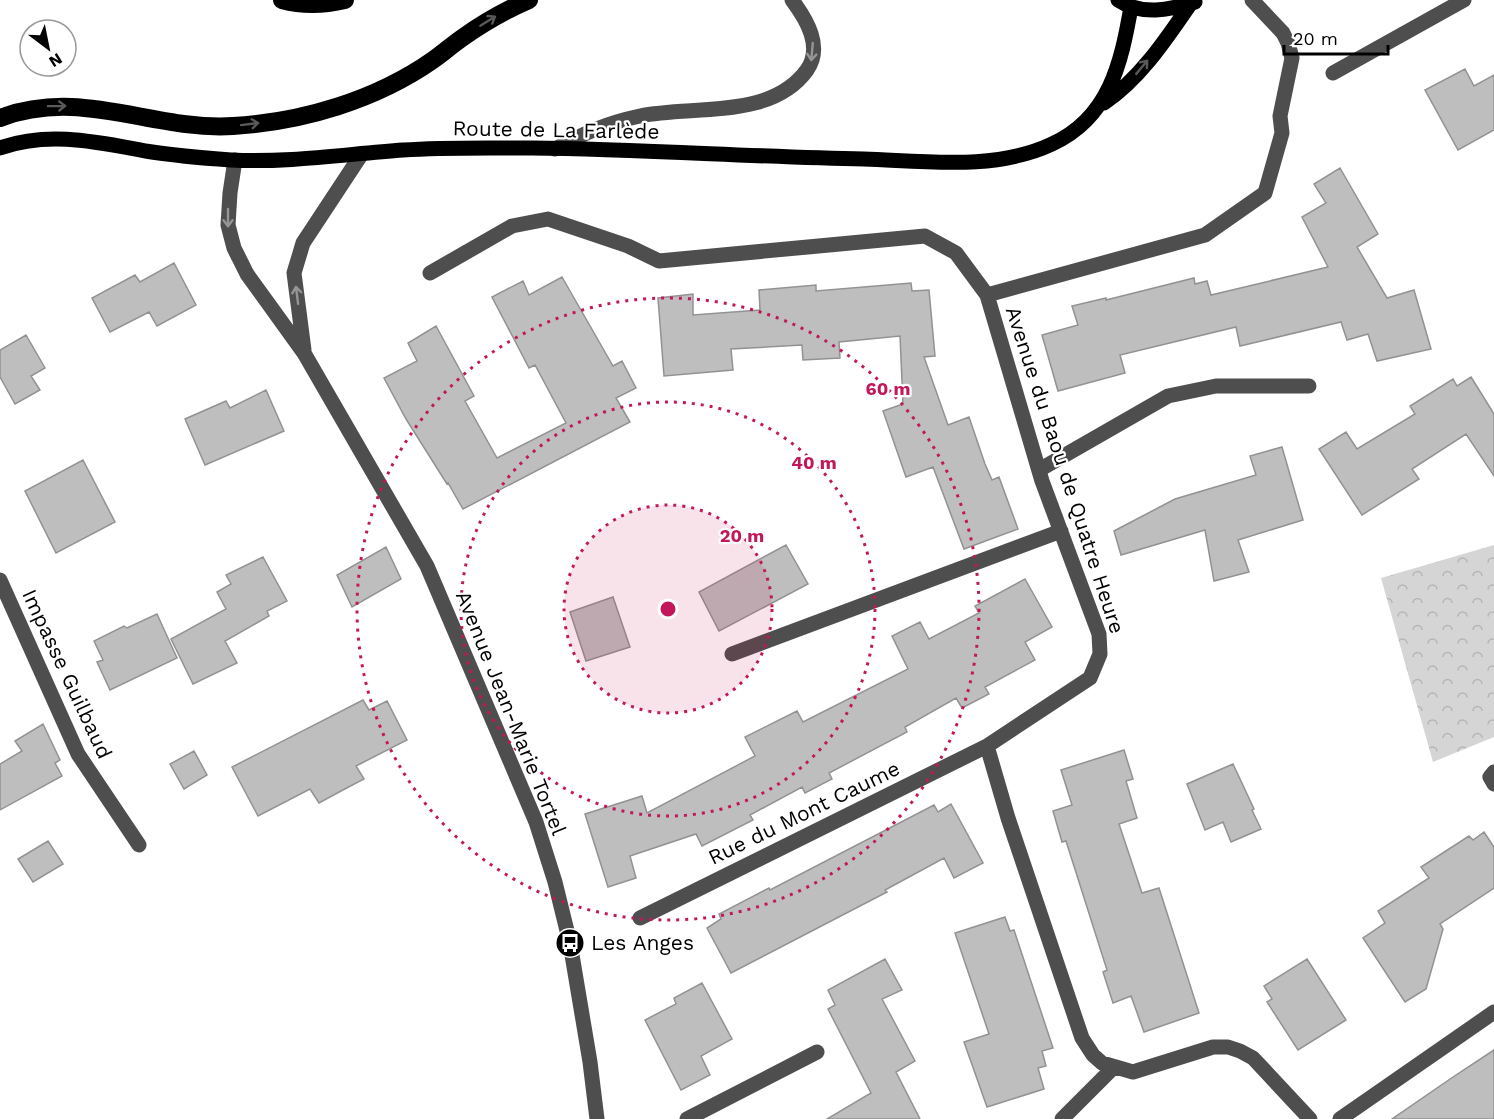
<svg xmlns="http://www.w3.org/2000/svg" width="1494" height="1119" font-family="'Work Sans',sans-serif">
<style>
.park{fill:url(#park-crowns)}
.building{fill:#bebebe;stroke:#929292;stroke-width:1.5}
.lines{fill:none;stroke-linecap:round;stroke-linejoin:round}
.minor{stroke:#4e4e4e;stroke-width:15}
.major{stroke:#000;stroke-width:15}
.highway{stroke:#000;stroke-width:18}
.oneway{stroke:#595959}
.oneway2{stroke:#959595}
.ring{fill:none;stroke:#c2185b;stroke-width:3;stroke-dasharray:3 6}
.labels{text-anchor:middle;stroke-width:4.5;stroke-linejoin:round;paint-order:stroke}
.street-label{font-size:21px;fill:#000;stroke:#fff}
.poi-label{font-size:21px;fill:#000;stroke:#fff;text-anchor:start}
.centre{fill:#c2185b;stroke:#fff;stroke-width:3}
.ring-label{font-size:18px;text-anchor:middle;font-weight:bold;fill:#c2185b;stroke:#fff;stroke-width:4.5;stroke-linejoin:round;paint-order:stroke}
</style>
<defs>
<pattern id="park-crowns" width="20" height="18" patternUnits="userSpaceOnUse" patternTransform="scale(1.5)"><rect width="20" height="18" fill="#d5d5d5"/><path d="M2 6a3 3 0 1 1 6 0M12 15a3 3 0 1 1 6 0" fill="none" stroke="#b5b5b5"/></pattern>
</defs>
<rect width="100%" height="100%" fill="#fff"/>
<!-- park -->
<path class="park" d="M 1494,545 L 1494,737 L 1433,762 L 1381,578 Z"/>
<!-- building -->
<path class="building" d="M 1465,69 L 1474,86 L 1494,75 L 1494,130 L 1458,150 L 1425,90 Z
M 1340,168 L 1378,234 L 1357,247 L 1387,298 L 1414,290 L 1431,349 L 1377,361 L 1368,334 L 1347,340 L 1341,322 L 1240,346 L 1236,327 L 1120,355 L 1125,373 L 1058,391 L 1042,335 L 1078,325 L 1072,306 L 1106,298 L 1106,300 L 1194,278 L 1195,284 L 1207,281 L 1211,295 L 1328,267 L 1302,217 L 1326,203 L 1314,184 Z
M 174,263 L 196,305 L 157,326 L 149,312 L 110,332 L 92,298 L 135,275 L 140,282 Z
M 562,277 L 613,366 L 622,361 L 636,388 L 616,398 L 630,422 L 463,509 L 448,483 L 447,484 L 406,419 L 384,378 L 417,361 L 408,343 L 436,326 L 474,396 L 465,401 L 497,458 L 566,423 L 535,365 L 529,368 L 492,297 L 523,281 L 529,295 Z
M 911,283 L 912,291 L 929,290 L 935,356 L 924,357 L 948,425 L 969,417 L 985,464 L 992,480 L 999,477 L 1018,529 L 964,549 L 933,467 L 906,477 L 883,411 L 903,404 L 900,336 L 839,342 L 840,358 L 803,360 L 802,345 L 731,349 L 733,370 L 664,376 L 658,298 L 693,294 L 693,315 L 760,310 L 759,290 L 816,285 L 816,291 Z
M 26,335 L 45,368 L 31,376 L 40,390 L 15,404 L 0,377 L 0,350 Z
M 1471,377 L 1494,414 L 1494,476 L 1466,434 L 1412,469 L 1419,479 L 1362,515 L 1319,449 L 1346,432 L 1357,449 L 1415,414 L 1410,406 L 1453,379 L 1457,386 Z
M 266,390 L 284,431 L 205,465 L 185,419 L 226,401 L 230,408 Z
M 1282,447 L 1303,520 L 1238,540 L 1249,572 L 1214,581 L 1205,530 L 1121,555 L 1114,531 L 1175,499 L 1256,475 L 1250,456 Z
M 83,460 L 115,522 L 56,553 L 25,491 Z
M 786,545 L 808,584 L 719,631 L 699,592 Z
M 386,547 L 401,579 L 352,607 L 337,575 Z
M 263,557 L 287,601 L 267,611 L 269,616 L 225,641 L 237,663 L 193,684 L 171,639 L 226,609 L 217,592 L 231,584 L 226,575 Z
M 1025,579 L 1052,627 L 1025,642 L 1035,660 L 985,687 L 989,694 L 962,708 L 956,698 L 905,727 L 907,732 L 829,773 L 832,779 L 805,793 L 802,787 L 750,815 L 753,820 L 702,846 L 696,834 L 630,856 L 636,878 L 608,887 L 585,814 L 642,796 L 647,813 L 755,756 L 745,737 L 797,711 L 803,722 L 908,669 L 892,636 L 920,622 L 929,639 L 979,613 L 975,606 Z
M 613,597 L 630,647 L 586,661 L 570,612 Z
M 157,614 L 177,658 L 110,690 L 97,662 L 103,660 L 94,641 L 124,626 L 127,628 Z
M 363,700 L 369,710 L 387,701 L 407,740 L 356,766 L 364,779 L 341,791 L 319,803 L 310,789 L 258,816 L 232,767 Z
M 43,724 L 60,760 L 55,763 L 62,776 L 0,810 L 0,764 L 22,751 L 15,741 Z
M 1124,750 L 1133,779 L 1126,781 L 1137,818 L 1119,824 L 1142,893 L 1159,888 L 1199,1013 L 1144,1032 L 1131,996 L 1113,1003 L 1103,972 L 1107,970 L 1066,841 L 1062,842 L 1053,811 L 1072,805 L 1061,770 Z
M 194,751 L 207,775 L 184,789 L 170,764 Z
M 1233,764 L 1254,809 L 1252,810 L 1261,829 L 1231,842 L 1223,822 L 1205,830 L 1187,784 Z
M 951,804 L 983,863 L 954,878 L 944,858 L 885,890 L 887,892 L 731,973 L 707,928 L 721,919 L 719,914 L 769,888 L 770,890 L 934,805 L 938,812 Z
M 1484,832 L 1494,847 L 1494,888 L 1440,924 L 1443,929 L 1426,989 L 1405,1002 L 1363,938 L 1385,923 L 1378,911 L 1429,878 L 1421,867 L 1469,836 L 1473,840 Z
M 48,841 L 63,864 L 33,882 L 18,859 Z
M 1005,917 L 1010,931 L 1014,930 L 1053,1048 L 1042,1051 L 1046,1066 L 1038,1068 L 1044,1089 L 987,1107 L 964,1042 L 989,1034 L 955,933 Z
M 885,959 L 902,990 L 882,999 L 915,1061 L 896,1072 L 920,1119 L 827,1119 L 871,1093 L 828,1009 L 835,1005 L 828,990 Z
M 1307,959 L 1346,1020 L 1298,1050 L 1267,1002 L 1272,999 L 1264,986 Z
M 702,983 L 732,1039 L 701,1056 L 710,1075 L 681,1090 L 645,1020 L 676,1004 L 674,998 Z
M 1494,1050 L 1494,1119 L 1392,1119 L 1453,1077 Z"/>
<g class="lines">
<!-- minor -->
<path class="minor" d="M 1252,0 L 1283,33 L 1288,43 L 1292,58 L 1280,116 L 1282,133 L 1265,193 L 1205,235 L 987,295 L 1042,481 L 1099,634 L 1100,654 L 1090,678 L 987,746 L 1008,818 L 1082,1038 L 1093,1055 L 1102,1063 L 1133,1072 L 1213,1047 L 1228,1047 L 1240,1051 L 1253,1058 L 1310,1119
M 1333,73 L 1464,0
M 555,149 C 584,133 607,123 640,116 C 693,105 771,120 807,70 C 823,47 807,20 792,0
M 235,160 L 230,193 L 228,225 L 234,248 L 247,274 L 304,353 L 427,566 L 536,822 L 555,882 L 570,943 L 590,1062 L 597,1119
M 430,273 L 512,226 L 548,219 L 628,246 L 659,261 L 925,236 L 956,253 L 987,295
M 304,350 L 294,273 L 303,243 L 361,155
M 1039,470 L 1168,396 L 1216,386 L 1309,386
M 0,580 L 78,754 L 139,845
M 732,654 L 1061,531
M 1494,772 L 1490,777 L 1494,784
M 640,918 L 987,746
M 687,1119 L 817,1052
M 1062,1119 L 1113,1068
M 1340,1119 L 1494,1012"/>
<!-- major -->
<path class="major" d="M 1118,0 C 1142,16 1169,10 1195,2
M 1104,103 C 1140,79 1167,38 1191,3
M 0,148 C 50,130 101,143 152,152 C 178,156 204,158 231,160 C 288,163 346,154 403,150 C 445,147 489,148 532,148 C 642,149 753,157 864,159 C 925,161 995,171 1052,144 C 1109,118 1121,64 1131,7"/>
<!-- highway -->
<path class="highway" d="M 282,0 C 304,6 324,5 345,0
M 0,118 C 82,87 152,131 233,126 C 302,122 376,100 433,60 C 443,53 452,45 462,38 C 483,23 506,10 529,0"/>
</g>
<!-- one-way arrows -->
<defs><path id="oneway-shaft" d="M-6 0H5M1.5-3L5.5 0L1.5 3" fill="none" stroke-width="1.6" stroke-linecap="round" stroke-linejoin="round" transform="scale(1.5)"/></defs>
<g class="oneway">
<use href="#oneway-shaft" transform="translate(488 21) rotate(-32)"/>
<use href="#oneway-shaft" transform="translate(1142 67) rotate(-50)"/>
<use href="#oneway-shaft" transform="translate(57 106) rotate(-1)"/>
<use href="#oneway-shaft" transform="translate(250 124) rotate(-7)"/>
</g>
<g class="oneway2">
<use href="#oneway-shaft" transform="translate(812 52) rotate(95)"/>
<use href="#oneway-shaft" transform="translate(228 218) rotate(90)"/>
<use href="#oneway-shaft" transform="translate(297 295) rotate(-97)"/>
</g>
<!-- distance rings -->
<circle cx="668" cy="609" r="104" fill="#c2185b" fill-opacity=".12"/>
<g class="ring">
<circle cx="668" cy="609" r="104"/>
<circle cx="668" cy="609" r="207"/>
<circle cx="668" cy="609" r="311"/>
</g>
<!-- icons -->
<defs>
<g id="bus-disc" transform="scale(1.5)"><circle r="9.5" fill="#000" stroke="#fff"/><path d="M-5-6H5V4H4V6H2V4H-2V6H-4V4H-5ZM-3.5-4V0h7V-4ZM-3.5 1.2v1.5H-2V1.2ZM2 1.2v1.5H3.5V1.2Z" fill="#fff"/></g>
</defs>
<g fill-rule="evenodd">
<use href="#bus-disc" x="570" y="943"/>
</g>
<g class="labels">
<!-- street labels -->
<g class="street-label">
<text transform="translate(556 130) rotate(1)" y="7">Route de La Farlède</text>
<text transform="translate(1065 470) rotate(72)" y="7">Avenue du Baou de Quatre Heure</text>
<text transform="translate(67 674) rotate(65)" y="7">Impasse Guilbaud</text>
<text transform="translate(511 713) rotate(68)" y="7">Avenue Jean-Marie Tortel</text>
<text transform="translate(804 813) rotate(-26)" y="7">Rue du Mont Caume</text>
</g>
<!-- poi labels -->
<g class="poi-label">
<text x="591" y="950">Les Anges</text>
</g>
</g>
<circle cx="668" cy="609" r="9" class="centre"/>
<g class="ring-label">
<text x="888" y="395">60 m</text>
<text x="814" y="469">40 m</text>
<text x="742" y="542">20 m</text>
</g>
<!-- north arrow -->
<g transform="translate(48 48) rotate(148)"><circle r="28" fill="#ffffff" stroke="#999999" stroke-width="1.5"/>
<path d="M0-4.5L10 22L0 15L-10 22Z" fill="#000000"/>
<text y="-9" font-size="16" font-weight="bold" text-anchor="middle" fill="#000000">N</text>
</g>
<!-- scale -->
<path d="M1284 45v9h104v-9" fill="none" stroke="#000000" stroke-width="3"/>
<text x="1293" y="45" font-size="18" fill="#000000" stroke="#ffffff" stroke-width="4.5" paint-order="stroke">20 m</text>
</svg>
